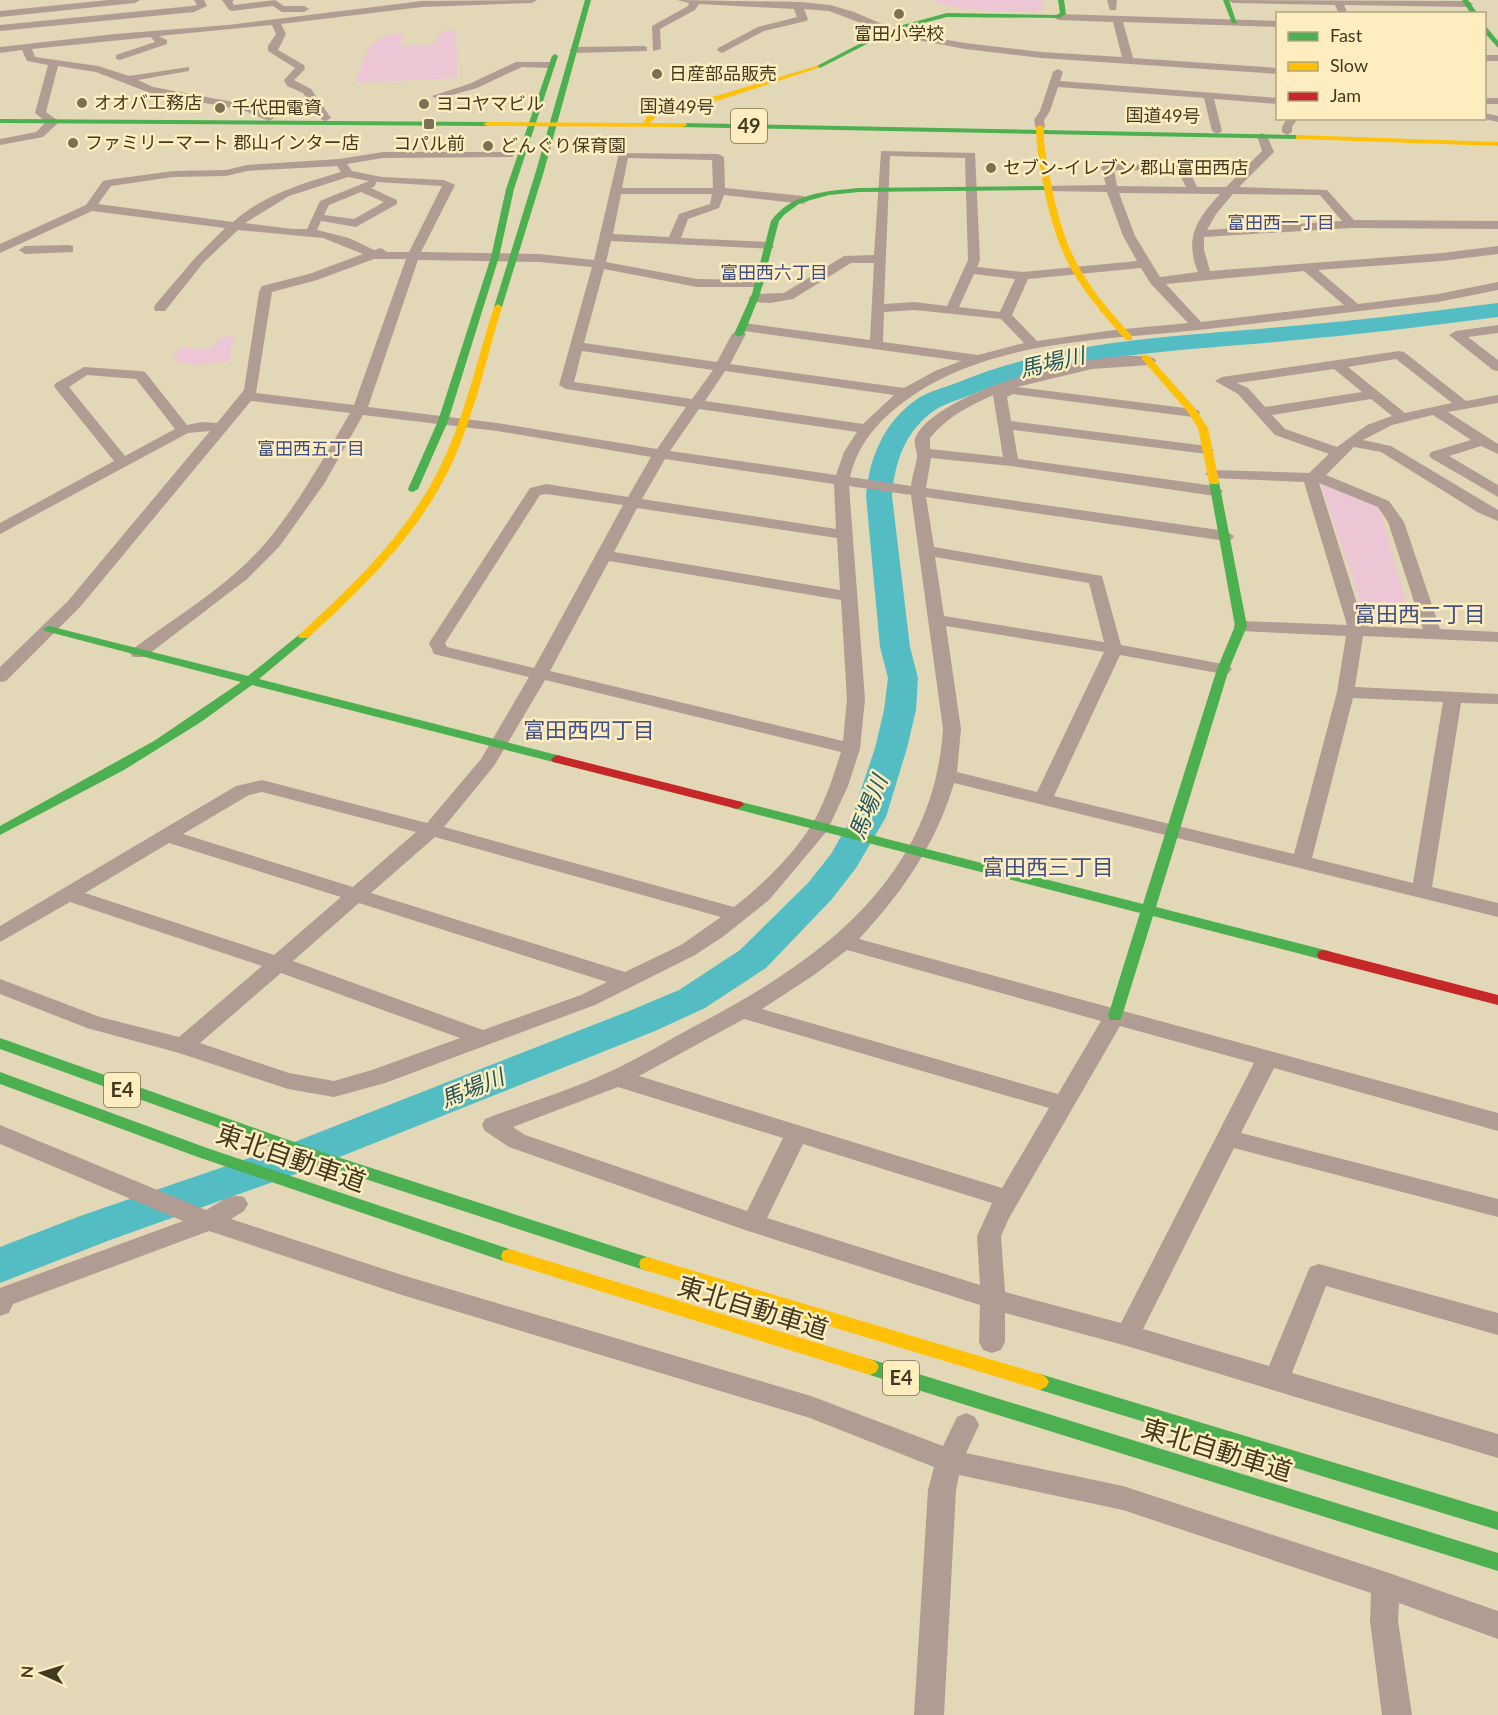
<svg xmlns="http://www.w3.org/2000/svg" width="1498" height="1715" font-family="Lato,'Noto Sans JP',sans-serif">
<style>
.green{fill:#ecc6d4}
.lines{fill:none;stroke-linecap:round;stroke-linejoin:round}
.river{fill:#54bdc4;fill-rule:evenodd}
.street{fill:#b09c92;fill-rule:evenodd}
.fast{fill:#4caf50;fill-rule:evenodd}
.slow{fill:#ffc107;fill-rule:evenodd}
.jam{fill:#c62828;fill-rule:evenodd}
.poi-dot{fill:#797156;stroke:#feeebf;stroke-width:2}
.labels{text-anchor:middle;stroke-width:5;stroke-linejoin:round;paint-order:stroke}
.far-poi-label{font-size:18px;fill:#413a21;stroke:#feeebf;text-anchor:start}
.far-street-label{font-size:18px;fill:#413a21;stroke:#feeebf}
.far-neighbourhood-label{font-size:18px;fill:#404e8a;stroke:#feeebf}
.shield{fill:#feeebf;stroke:#7a7050;stroke-width:1.5}
.shield-label{font-size:20px;font-weight:bold;fill:#413a21}
.water-label{font-size:22px;font-style:italic;fill:#1e5560;stroke:#feeebf}
.neighbourhood-label{font-size:22px;fill:#404e8a;stroke:#feeebf}
.near-street-label{font-size:26px;fill:#413a21;stroke:#feeebf}
</style>
<rect width="100%" height="100%" fill="#e2d8b7"/>
<!-- green -->
<path class="green" d="M 932,0 L 1042,0 L 1044,10 L 1038,12 C 1004,11 963,13 932,0 Z
M 456,30 L 457,78 L 355,83 C 365,55 368,32 404,34 L 400,45 L 431,46 L 442,31 Z
M 234,336 L 229,361 L 196,365 L 178,362 L 173,355 L 180,348 L 210,349 L 220,337 Z
M 1320,481 L 1379,506 L 1412,624 L 1367,621 Z"/>
<g class="lines">
<!-- river -->
<path class="river" d="M 1498,303 L 1498,317 C 1427,326 1356,335 1285,341 C 1180,351 1071,353 973,394 C 961,399 946,403 935,410 C 905,431 895,461 892,496 L 910,647 L 918,678 L 916,710 L 907,748 L 886,817 L 856,868 L 832,899 L 766,968 L 705,1008 L 655,1031 L 307,1170 L 110,1240 L 0,1283 L 0,1247 L 80,1216 L 279,1148 L 629,1011 L 679,990 L 740,950 L 808,883 L 831,854 L 852,817 L 875,748 L 884,710 L 888,678 L 880,647 L 866,496 C 869,458 884,422 917,399 C 929,391 946,387 959,382 C 1060,340 1173,337 1281,327 C 1353,321 1426,312 1498,303 Z"/>
<!-- street -->
<path class="street" d="M 108,0 L 140,0 L 135,3 L 0,17 L 0,11 Z
M 194,0 L 204,0 L 207,6 L 194,12 L 0,31 L 0,25 L 192,6 L 197,5 Z
M 222,0 L 234,0 L 232,2 L 234,5 L 275,0 L 284,6 L 304,6 L 309,9 L 304,12 L 282,12 L 273,6 L 232,11 L 229,10 Z
M 537,0 L 532,3 L 422,7 L 281,24 L 286,34 L 278,50 L 304,65 L 305,69 L 294,80 L 311,89 L 331,118 L 326,121 L 322,120 L 303,93 L 287,86 L 284,80 L 295,68 L 268,51 L 268,46 L 276,34 L 272,25 L 159,36 L 167,40 L 167,44 L 120,60 L 116,59 L 116,55 L 155,42 L 151,37 L 32,49 L 35,57 L 98,66 L 129,76 L 189,67 L 189,71 L 138,80 L 153,87 L 249,105 L 264,110 L 274,118 L 269,121 L 243,110 L 150,93 L 96,72 L 58,66 L 46,112 L 57,120 L 57,124 L 43,137 L 0,145 L 0,139 L 36,132 L 46,122 L 35,113 L 48,65 L 27,61 L 22,50 L 0,53 L 0,47 L 115,34 L 228,25 L 422,1 Z
M 677,0 L 801,2 L 830,5 L 854,12 L 901,32 L 965,43 L 1041,52 L 1122,57 L 1113,22 L 1058,20 L 1053,17 L 1058,14 L 1278,21 L 1278,27 L 1123,22 L 1133,58 L 1278,68 L 1278,74 L 1041,58 L 965,49 L 896,36 L 829,11 L 804,9 L 808,19 L 806,21 L 764,31 L 722,53 L 717,50 L 718,48 L 758,27 L 797,17 L 794,9 L 699,4 L 695,10 L 660,29 L 661,49 L 653,51 L 652,26 L 688,6 L 689,3 Z
M 1107,0 L 1117,0 L 1116,10 L 1110,10 Z
M 1228,0 L 1468,1 L 1473,4 L 1468,7 L 1344,5 L 1348,14 L 1339,14 L 1335,5 L 1233,3 Z
M 644,46 L 647,47 L 647,51 L 574,53 L 569,50 L 574,47 Z
M 1484,55 L 1498,55 L 1498,61 L 1484,61 Z
M 516,62 L 551,62 L 556,65 L 551,68 L 522,67 L 477,88 L 437,99 L 432,96 L 469,84 Z
M 1058,69 L 1063,72 L 1060,81 L 1278,98 L 1278,104 L 1214,99 L 1222,131 L 1217,134 L 1212,131 L 1204,98 L 1058,87 L 1050,111 L 1044,120 L 1045,127 L 1040,130 L 1036,129 L 1034,120 L 1040,111 L 1053,72 Z
M 1484,98 L 1498,98 L 1498,104 L 1484,104 Z
M 1484,113 L 1498,116 L 1498,122 L 1481,118 L 1484,118 Z
M 1287,118 L 1298,118 L 1292,127 L 1292,132 L 1287,135 L 1282,132 L 1282,127 Z
M 1262,133 L 1267,136 L 1274,152 L 1239,187 L 1327,190 L 1354,220 L 1498,221 L 1498,229 L 1351,228 L 1204,237 L 1204,250 L 1210,271 L 1442,253 L 1498,246 L 1498,254 L 1442,261 L 1318,270 L 1358,304 L 1438,294 L 1498,282 L 1498,290 L 1438,302 C 1358,311 1279,321 1199,330 C 1095,341 973,340 890,413 C 870,431 856,451 850,477 L 911,486 C 912,475 917,465 917,454 C 916,448 913,442 916,436 C 941,389 1105,346 1154,358 L 1156,361 L 1149,365 L 1092,369 L 1017,387 L 1193,409 L 1198,410 L 1200,413 L 1198,416 L 1193,417 L 1013,394 L 1007,397 L 1011,421 L 1207,446 L 1214,450 L 1212,453 L 1207,454 L 1013,430 L 1018,459 L 1215,486 L 1223,491 L 1220,494 L 1215,496 L 1011,466 L 931,458 L 926,488 L 1226,531 L 1234,536 L 1232,539 L 1226,541 L 926,497 L 934,547 L 1102,576 L 1121,645 L 1223,664 L 1229,665 L 1232,669 L 1229,673 L 1223,674 L 1120,655 L 1054,796 L 1294,854 L 1337,692 L 1346,636 L 1241,631 L 1233,626 L 1241,621 L 1347,625 L 1304,482 L 1212,478 L 1205,474 L 1212,470 L 1309,473 L 1329,454 L 1275,435 L 1238,394 L 1215,381 L 1222,377 L 1399,351 L 1404,352 L 1466,401 L 1498,395 L 1498,403 L 1448,412 L 1498,444 L 1498,454 L 1481,446 L 1449,456 L 1498,485 L 1498,497 L 1431,458 L 1429,455 L 1431,452 L 1471,440 L 1433,415 L 1392,425 L 1363,440 L 1391,446 L 1498,510 L 1498,521 L 1479,513 L 1381,452 L 1354,447 L 1326,475 L 1389,501 L 1404,522 L 1440,629 L 1498,632 L 1498,642 L 1363,636 L 1355,687 L 1498,694 L 1498,704 L 1461,703 L 1432,887 L 1498,903 L 1498,917 L 954,783 C 937,843 901,894 859,939 L 1498,1113 L 1498,1131 L 1274,1068 L 1241,1133 L 1498,1199 L 1498,1217 L 1234,1148 L 1143,1329 L 1269,1366 L 1307,1274 L 1310,1267 L 1319,1264 L 1498,1313 L 1498,1335 L 1326,1286 L 1292,1373 L 1498,1434 L 1498,1458 L 1127,1346 L 1005,1313 L 1005,1342 L 1001,1350 L 992,1353 L 983,1350 L 979,1342 L 980,1305 L 745,1230 L 509,1147 L 485,1131 L 482,1125 L 485,1119 C 526,1103 569,1091 609,1072 C 638,1059 665,1042 693,1027 C 817,963 933,881 943,729 L 911,495 L 849,486 L 865,699 L 860,749 L 848,786 L 827,831 L 769,900 L 724,936 L 695,955 L 595,1005 L 385,1083 L 334,1097 L 288,1089 L 179,1053 L 87,1028 L 0,994 L 0,979 L 100,1017 L 179,1037 L 262,966 L 70,902 L 0,942 L 0,926 L 236,786 L 262,780 L 427,823 L 481,759 L 529,677 L 434,654 L 429,643 L 530,488 L 546,484 L 628,497 L 651,457 L 497,431 L 363,415 L 324,484 L 279,547 L 247,579 L 145,657 L 133,657 L 130,653 L 133,649 C 178,615 232,584 268,540 C 300,501 325,456 350,413 L 251,401 L 80,607 L 6,681 L 0,682 L 0,667 L 68,601 L 210,431 L 188,433 L 0,534 L 0,523 L 114,461 L 56,389 L 54,386 L 56,383 L 84,367 L 140,371 L 145,372 L 187,425 L 202,422 L 217,423 L 244,390 L 259,292 L 262,286 L 309,274 L 363,254 L 323,238 L 238,230 L 203,263 L 165,311 L 155,311 L 154,308 L 155,305 L 195,258 L 225,228 L 92,211 L 0,253 L 0,244 L 86,205 L 103,181 L 107,180 L 173,171 L 226,170 L 247,165 L 339,159 L 383,152 L 508,152 L 514,155 L 512,157 L 383,158 L 347,164 L 352,171 L 382,177 L 444,180 L 455,185 L 421,252 L 539,254 L 594,260 L 619,153 L 718,154 L 724,157 L 725,188 L 803,196 L 809,200 L 803,204 L 724,195 L 719,208 L 688,219 L 681,238 L 768,242 L 774,246 L 772,249 L 611,241 L 606,262 L 697,279 L 758,280 L 764,284 L 762,287 L 697,287 L 604,269 L 584,343 L 717,362 L 732,334 L 739,330 L 746,334 L 730,364 L 904,388 L 935,371 L 961,361 L 744,331 L 737,327 L 744,323 L 870,340 L 874,263 L 851,263 L 793,299 L 770,303 L 754,302 L 748,298 L 754,294 L 784,293 L 844,256 L 874,255 L 881,151 L 975,153 L 980,260 L 977,267 L 1023,272 L 1137,261 L 1123,236 L 1107,192 L 1047,191 L 1043,190 L 1043,186 L 1106,185 L 1101,167 L 1107,164 L 1182,165 L 1188,168 L 1197,187 L 1226,187 L 1262,151 L 1257,136 ZM 890,156 L 965,158 L 968,260 L 947,306 L 915,302 L 884,304 ZM 628,158 L 712,160 L 713,188 L 622,188 ZM 337,166 L 341,172 C 301,184 265,194 233,222 L 98,204 L 111,186 L 173,177 L 226,176 L 247,171 ZM 1114,170 L 1178,171 L 1186,187 L 1117,186 ZM 348,177 L 369,181 L 320,201 L 307,229 L 293,229 L 245,223 L 289,196 ZM 376,182 L 442,186 L 409,252 L 387,252 L 381,248 L 374,250 L 349,238 L 317,230 L 321,221 L 356,227 L 397,204 L 397,200 L 371,188 L 375,186 ZM 361,192 L 384,202 L 354,219 L 324,215 L 329,205 ZM 1119,193 L 1220,194 C 1197,219 1184,238 1198,272 L 1160,277 L 1135,236 ZM 621,194 L 712,194 L 710,204 L 679,214 L 669,237 L 613,234 ZM 1233,194 L 1320,195 L 1342,221 L 1207,230 L 1216,214 ZM 374,259 L 406,259 L 354,405 L 256,393 L 272,292 L 317,280 ZM 418,260 L 539,262 L 592,267 L 559,385 L 566,389 L 686,407 L 657,449 L 497,423 L 368,407 ZM 1141,268 L 1151,284 L 1188,323 L 1114,330 L 1037,341 L 1012,315 L 1028,279 ZM 1304,271 L 1344,305 L 1201,322 L 1166,284 ZM 974,274 L 1015,279 L 1000,312 L 959,307 ZM 915,310 L 1001,319 L 1024,343 L 978,355 L 883,342 L 884,312 ZM 582,351 L 713,370 L 692,399 L 574,382 ZM 1396,359 L 1452,403 L 1405,413 L 1348,367 ZM 1334,369 L 1362,392 L 1265,407 L 1248,388 L 1237,383 ZM 725,371 L 894,395 L 863,424 L 705,401 ZM 87,375 L 136,379 L 175,429 L 125,456 L 69,387 ZM 993,395 L 1003,457 L 930,449 L 930,438 C 947,417 969,406 993,395 ZM 1371,399 L 1392,416 L 1367,425 L 1337,447 L 1285,429 L 1272,415 ZM 699,409 L 857,432 L 844,452 L 836,475 L 670,451 ZM 665,459 L 834,484 L 836,529 L 642,499 ZM 1319,483 L 1378,507 L 1388,522 L 1423,629 L 1364,626 ZM 546,494 L 623,505 L 534,668 L 447,647 L 445,643 L 540,495 ZM 637,508 L 837,538 L 840,590 L 614,552 ZM 935,557 L 1089,583 L 1104,642 L 944,616 ZM 609,561 L 841,600 L 847,699 L 843,741 L 550,671 ZM 946,626 L 1104,652 L 1037,792 L 957,772 L 961,729 ZM 545,680 L 841,752 C 833,777 825,803 811,826 C 793,855 761,886 734,907 L 444,827 L 494,766 ZM 1353,698 L 1443,702 L 1413,883 L 1312,858 ZM 262,792 L 416,832 L 353,887 L 183,834 L 249,795 ZM 435,837 L 721,917 L 681,945 L 625,972 L 371,893 ZM 169,843 L 341,897 L 274,955 L 85,893 ZM 359,903 L 607,982 L 581,995 L 483,1030 L 293,961 ZM 847,950 L 1101,1021 L 1058,1094 L 762,1009 L 814,975 ZM 281,973 L 460,1038 L 372,1070 L 334,1081 L 289,1073 L 200,1043 ZM 744,1019 L 1049,1108 L 1002,1188 L 639,1076 ZM 1120,1026 L 1254,1063 L 1121,1323 L 1005,1292 L 1001,1236 L 1009,1218 ZM 618,1087 L 783,1138 L 747,1211 L 525,1135 L 513,1127 ZM 803,1144 L 992,1203 L 977,1236 L 980,1285 L 767,1218 Z
M 69,245 L 73,246 L 73,252 L 25,254 L 19,250 L 25,246 Z
M 1498,325 L 1498,333 L 1468,337 L 1498,360 L 1498,371 L 1493,370 L 1449,335 L 1456,331 Z
M 0,1125 L 206,1210 C 219,1203 230,1193 244,1197 L 248,1204 L 244,1211 L 231,1219 L 402,1275 L 811,1396 L 943,1446 L 957,1417 L 966,1413 L 975,1417 L 979,1425 L 966,1453 L 1123,1486 L 1386,1572 L 1498,1611 L 1498,1639 L 1399,1603 L 1398,1621 L 1412,1715 L 1382,1715 L 1370,1621 L 1371,1593 L 1123,1510 L 959,1475 L 956,1490 L 944,1715 L 914,1715 L 928,1490 L 934,1467 L 810,1418 L 402,1295 L 209,1231 L 13,1304 L 9,1313 L 0,1316 L 0,1288 L 183,1221 L 0,1144 Z"/>
<!-- fast -->
<path class="fast" d="M 585,0 L 591,0 L 544,171 L 502,307 L 495,309 L 494,307 L 536,171 Z
M 1058,0 L 1064,0 L 1066,14 L 1060,18 L 947,17 L 892,31 L 820,68 L 815,67 L 888,29 L 947,13 L 1057,15 L 1060,13 Z
M 1223,0 L 1229,0 L 1237,24 L 1232,23 Z
M 1462,0 L 1468,0 L 1478,14 L 1471,14 Z
M 1484,24 L 1498,41 L 1498,48 L 1484,32 Z
M 555,54 L 558,56 L 514,189 L 499,257 L 448,421 L 418,489 L 413,492 L 409,491 L 408,489 L 438,421 L 491,257 L 506,189 L 552,56 Z
M 0,119 L 487,122 L 491,124 L 487,126 L 0,123 Z
M 683,123 L 1299,135 L 1303,137 L 1299,139 L 680,127 L 679,125 Z
M 1047,186 L 1051,188 L 1050,190 L 859,192 L 829,195 L 800,203 L 784,215 L 779,221 L 760,294 L 744,334 L 739,337 L 734,334 L 752,294 L 771,221 C 791,193 826,191 859,188 Z
M 1214,479 L 1219,482 L 1247,626 L 1229,669 L 1156,907 L 1329,951 L 1331,955 L 1329,959 L 1324,960 L 1153,916 L 1122,1016 L 1120,1020 L 1110,1020 L 1108,1016 L 1140,913 L 732,808 L 730,805 L 737,801 L 1143,904 L 1217,669 L 1235,626 L 1209,482 Z
M 49,626 L 248,676 L 300,634 L 308,634 L 310,636 L 308,638 L 259,679 L 561,756 L 563,759 L 557,763 L 252,685 L 201,722 L 124,770 L 0,835 L 0,826 L 154,741 L 241,682 L 45,631 L 43,629 Z
M 0,1038 L 328,1154 L 653,1259 L 655,1264 L 653,1269 L 647,1271 L 316,1163 L 0,1049 Z
M 0,1072 L 207,1148 L 515,1251 L 517,1256 L 515,1261 L 509,1263 L 195,1156 L 0,1084 Z
M 870,1359 L 1498,1553 L 1498,1571 L 870,1375 L 864,1372 L 861,1367 L 864,1362 Z
M 1040,1374 L 1498,1512 L 1498,1530 L 1040,1390 L 1034,1387 L 1031,1382 L 1034,1377 Z"/>
<!-- slow -->
<path class="slow" d="M 816,66 L 821,67 L 720,100 L 664,108 L 650,123 L 686,123 L 687,125 L 683,127 L 487,126 L 483,124 L 487,122 L 643,123 L 650,111 L 659,104 L 716,96 Z
M 1040,125 L 1044,127 C 1043,144 1047,161 1050,178 C 1064,253 1082,281 1132,336 L 1132,340 L 1126,340 C 1074,283 1056,254 1042,178 C 1039,161 1036,144 1036,127 Z
M 1296,135 L 1498,142 L 1498,146 L 1299,139 L 1296,139 Z
M 498,304 L 502,307 C 486,359 475,414 452,463 C 420,533 364,587 308,638 L 300,638 L 298,636 L 300,634 C 355,583 410,531 442,463 C 466,413 477,359 494,307 Z
M 1142,355 L 1148,355 L 1194,407 L 1208,428 L 1219,482 L 1218,484 L 1210,484 L 1209,482 L 1198,428 L 1187,411 L 1142,359 Z
M 509,1249 L 870,1359 L 876,1362 L 879,1367 L 876,1372 L 870,1375 L 503,1261 L 501,1256 L 503,1251 Z
M 647,1257 L 1040,1374 L 1046,1377 L 1049,1382 L 1046,1387 L 1040,1390 L 641,1269 L 639,1264 L 641,1259 Z"/>
<!-- jam -->
<path class="jam" d="M 557,755 L 742,802 L 744,805 L 737,809 L 553,762 L 551,759 Z
M 1324,950 L 1498,995 L 1498,1005 L 1319,959 L 1317,955 L 1319,951 Z"/>
</g>
<!-- markers -->
<g class="poi-dot">
<circle cx="899" cy="14" r="6"/>
<circle cx="657" cy="74" r="6"/>
<circle cx="82" cy="103" r="6"/>
<circle cx="424" cy="104" r="6"/>
<circle cx="220" cy="108" r="6"/>
<rect x="423" y="118" width="12" height="12" rx="3"/>
<circle cx="73" cy="143" r="6"/>
<circle cx="488" cy="146" r="6"/>
<circle cx="991" cy="168" r="6"/>
</g>
<g class="labels">
<!-- far-poi labels -->
<g class="far-poi-label">
<text x="899" y="40" text-anchor="middle">富田小学校</text>
<text x="669" y="80">日産部品販売</text>
<text x="94" y="109">オオバ工務店</text>
<text x="436" y="110">ヨコヤマビル</text>
<text x="232" y="114">千代田電資</text>
<text x="85" y="149">ファミリーマート 郡山インター店</text>
<text x="429" y="150" text-anchor="middle">コパル前</text>
<text x="500" y="152">どんぐり保育園</text>
<text x="1003" y="174">セブン-イレブン 郡山富田西店</text>
</g>
<!-- far-street labels -->
<g class="far-street-label">
<text transform="translate(677 107) rotate(1)" y="6">国道49号</text>
<text transform="translate(1163 116) rotate(1)" y="6">国道49号</text>
</g>
<!-- far-neighbourhood labels -->
<g class="far-neighbourhood-label">
<text x="1281" y="229">富田西一丁目</text>
<text x="774" y="279">富田西六丁目</text>
<text x="311" y="455">富田西五丁目</text>
</g>
<!-- shield labels -->
<g class="shield">
<rect x="731" y="109" width="36" height="34" rx="4.5"/>
<rect x="104" y="1073" width="36" height="34" rx="4.5"/>
<rect x="883" y="1361" width="36" height="34" rx="4.5"/>
</g>
<g class="shield-label">
<text x="749" y="133">49</text>
<text x="122" y="1097">E4</text>
<text x="901" y="1385">E4</text>
</g>
<!-- water labels -->
<g class="water-label">
<text transform="translate(1052 362) rotate(-13)" y="8">馬場川</text>
<text transform="translate(868 807) rotate(-68)" y="8">馬場川</text>
<text transform="translate(472 1088) rotate(-22)" y="8">馬場川</text>
</g>
<!-- neighbourhood labels -->
<g class="neighbourhood-label">
<text x="1420" y="622">富田西二丁目</text>
<text x="589" y="738">富田西四丁目</text>
<text x="1048" y="875">富田西三丁目</text>
</g>
<!-- near-street labels -->
<g class="near-street-label">
<text transform="translate(291 1158) rotate(19)" y="9">東北自動車道</text>
<text transform="translate(753 1308) rotate(17)" y="9">東北自動車道</text>
<text transform="translate(1217 1450) rotate(17)" y="9">東北自動車道</text>
</g>
</g>
<!-- legend -->
<rect x="1276" y="12" width="210" height="108" fill="#feeebf" stroke="#b2a680" stroke-width="1.5"/>
<rect x="1288" y="32" width="30" height="9" fill="#4caf50" stroke="#b2a680" stroke-width="1.5"/>
<text x="1330" y="42" font-size="18" fill="#413a21">Fast</text>
<rect x="1288" y="62" width="30" height="9" fill="#ffc107" stroke="#b2a680" stroke-width="1.5"/>
<text x="1330" y="72" font-size="18" fill="#413a21">Slow</text>
<rect x="1288" y="92" width="30" height="9" fill="#c62828" stroke="#b2a680" stroke-width="1.5"/>
<text x="1330" y="102" font-size="18" fill="#413a21">Jam</text>
<!-- north arrow -->
<g transform="translate(42 1673) rotate(274)" stroke="#feeebf" stroke-width="4.5" paint-order="stroke">
<path d="M0-4.5L10 22L0 15L-10 22Z" fill="#413a21"/>
<text y="-9" font-size="16" font-weight="bold" text-anchor="middle" fill="#413a21">N</text>
</g>
</svg>
